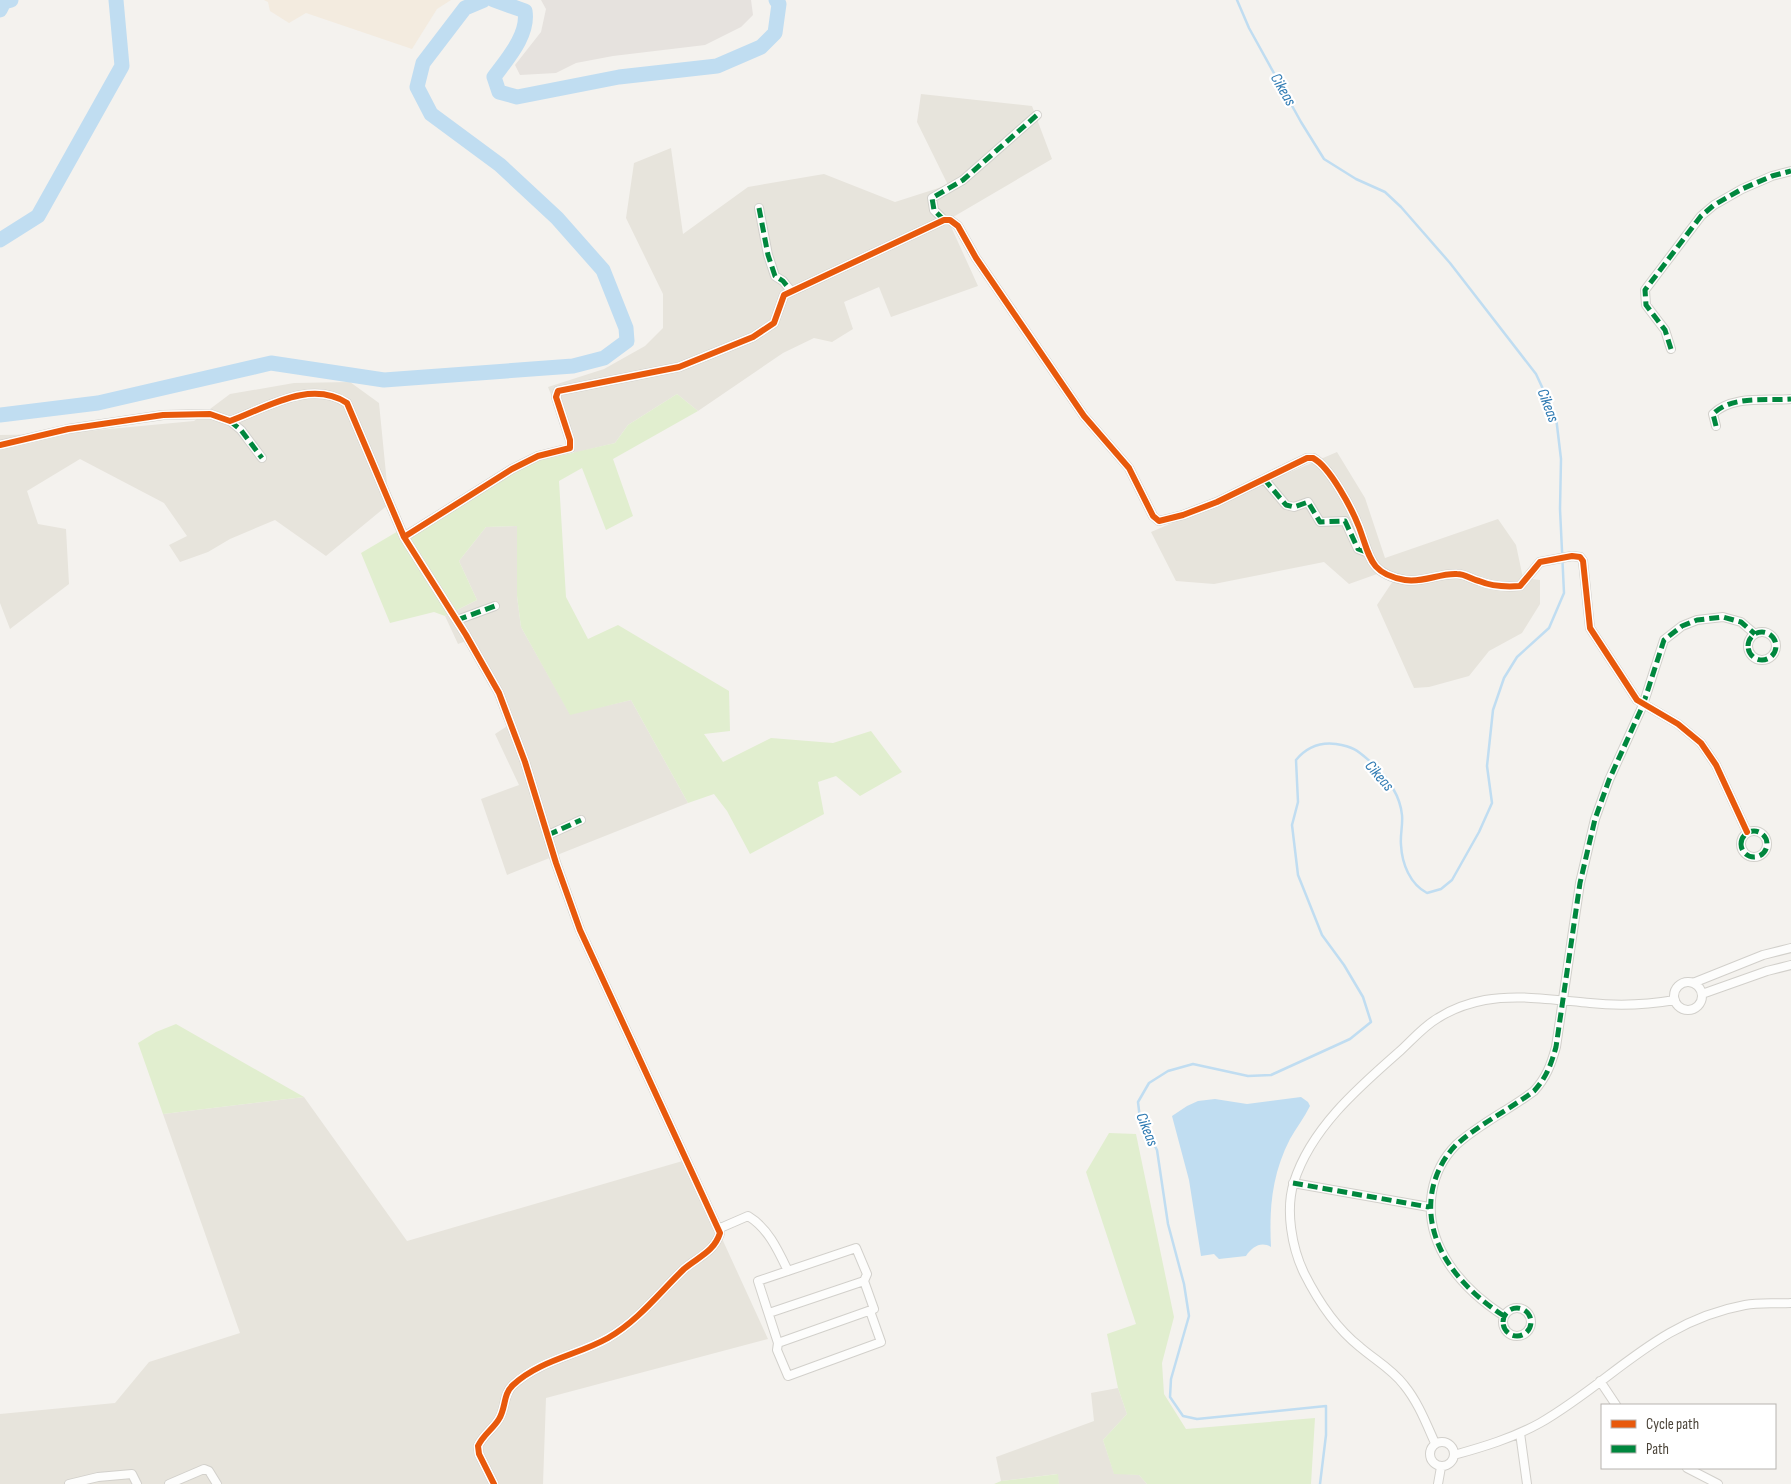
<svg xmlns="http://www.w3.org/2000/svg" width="1791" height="1484" font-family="'Sofia Sans Condensed',sans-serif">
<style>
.residential{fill:#e7e4dc}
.commercial{fill:#f3ebdf}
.industrial{fill:#e6e2de}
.green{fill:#e1eecf}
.water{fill:#c0ddf1}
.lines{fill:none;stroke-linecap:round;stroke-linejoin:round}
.stream{stroke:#c0ddf1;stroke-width:2.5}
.river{stroke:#c0ddf1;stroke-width:15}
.street-casing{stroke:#d2d0cb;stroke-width:10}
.street{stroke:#fdfdfc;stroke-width:8}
.quiet{stroke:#00873e;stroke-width:5;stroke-dasharray:10 5;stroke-linecap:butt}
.cycleway-casing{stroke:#fff;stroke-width:9}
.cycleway{stroke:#e8590c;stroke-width:6}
.labels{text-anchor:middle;stroke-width:4.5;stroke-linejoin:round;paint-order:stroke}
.water-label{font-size:16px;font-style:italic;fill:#2e7ab2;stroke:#fff}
</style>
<rect width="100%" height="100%" fill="#f4f2ee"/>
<!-- residential -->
<path class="residential" d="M 921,94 L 1032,106 L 1052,159 L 948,220 L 978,286 L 891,317 L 879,287 L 844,302 L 853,329 L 832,342 L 814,338 L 783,353 L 698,411 L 677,394 L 628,425 L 615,443 L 574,453 L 548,387 L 604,369 L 645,346 L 663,328 L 663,294 L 626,218 L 634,163 L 671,148 L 683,234 L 748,187 L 824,174 L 895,202 L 948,185 L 917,122 Z
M 350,382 L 379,403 L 389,504 L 326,556 L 275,520 L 230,539 L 208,552 L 180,562 L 169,545 L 187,536 L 164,503 L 80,459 L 27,491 L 38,524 L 66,529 L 69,584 L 10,629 L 0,603 L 0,435 L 56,434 L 194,421 L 230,394 L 294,383 Z
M 1337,452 L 1365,498 L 1385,558 L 1498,519 L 1516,545 L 1523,578 L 1540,580 L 1540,604 L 1522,633 L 1489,651 L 1469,676 L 1429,687 L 1414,688 L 1377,605 L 1393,581 L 1377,574 L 1349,584 L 1324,562 L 1214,584 L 1176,581 L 1151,532 Z
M 518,526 L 517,596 L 521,627 L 570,714 L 631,700 L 688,803 L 507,875 L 481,799 L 519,785 L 495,734 L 512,723 L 469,640 L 458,644 L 445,616 L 477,600 L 459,561 L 486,527 Z
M 304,1097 L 407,1241 L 686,1160 L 768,1339 L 546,1398 L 543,1484 L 0,1484 L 0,1414 L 115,1403 L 149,1362 L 240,1333 L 163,1114 Z
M 1118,1388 L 1127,1414 L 1103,1440 L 1114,1473 L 1139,1475 L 1147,1484 L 1059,1484 L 1057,1474 L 1001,1481 L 996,1457 L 1094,1421 L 1091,1393 Z"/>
<!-- commercial -->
<path class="commercial" d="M 264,0 L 451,0 L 437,9 L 412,49 L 306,13 L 289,23 L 270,11 L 268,2 Z"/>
<!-- industrial -->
<path class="industrial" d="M 541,0 L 751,0 L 753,15 L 741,27 L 705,45 L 613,56 L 576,63 L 556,73 L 520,75 L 515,65 L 541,32 L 546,9 Z"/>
<!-- green -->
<path class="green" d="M 677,394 L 698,411 L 613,459 L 633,516 L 606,530 L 582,468 L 559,481 L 566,597 L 588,639 L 618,625 L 729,691 L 730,731 L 704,734 L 723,762 L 771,738 L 833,743 L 871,731 L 902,772 L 860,796 L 836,776 L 818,782 L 824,814 L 750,854 L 727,811 L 714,794 L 688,803 L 631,700 L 570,715 L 521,627 L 517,596 L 517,526 L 486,527 L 459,561 L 477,600 L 445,616 L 434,612 L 390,623 L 361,553 L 405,527 L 408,536 L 501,480 L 537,461 L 615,443 L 628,425 Z
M 176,1024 L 304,1097 L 163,1114 L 138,1043 L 156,1032 Z
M 1109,1133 L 1136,1134 L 1174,1317 L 1162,1363 L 1164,1394 L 1186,1429 L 1315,1418 L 1311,1484 L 1147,1484 L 1139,1475 L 1114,1474 L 1103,1440 L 1127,1414 L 1118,1388 L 1107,1334 L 1136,1324 L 1086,1172 Z
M 1058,1474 L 1059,1484 L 994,1484 L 1001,1481 Z"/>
<!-- water -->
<path class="water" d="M 1301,1097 L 1308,1102 L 1310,1106 C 1304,1118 1296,1128 1290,1139 C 1272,1174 1269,1208 1271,1247 C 1261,1241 1252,1247 1246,1256 L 1219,1259 L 1214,1254 L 1201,1256 L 1189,1180 L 1172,1116 L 1187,1106 L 1198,1101 L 1215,1099 L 1247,1104 Z"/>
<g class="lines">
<!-- stream -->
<path class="stream" d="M 1237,0 L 1249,28 L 1301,122 L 1324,159 L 1356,179 L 1385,192 L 1401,207 L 1450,263 L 1536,374 L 1556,417 L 1561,459 L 1560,509 L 1564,593 L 1549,628 L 1517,657 L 1504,678 L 1493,710 L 1487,766 L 1492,803 L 1479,832 L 1452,880 L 1441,889 L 1427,893 C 1410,884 1402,864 1401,845 C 1400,835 1403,825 1402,815 C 1400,794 1387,777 1372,763 C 1358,751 1355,747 1336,744 C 1320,742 1306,748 1296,760 L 1298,802 L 1292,825 L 1298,875 L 1322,935 L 1344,965 L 1363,997 L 1371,1022 L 1350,1039 L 1271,1075 L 1248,1076 L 1193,1064 L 1168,1071 L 1149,1083 L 1138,1102 L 1140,1119 L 1157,1150 L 1168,1224 L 1184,1284 L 1189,1316 L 1171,1379 L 1170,1397 L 1183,1416 L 1197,1419 L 1326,1406 L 1326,1435 L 1320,1484"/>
<!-- river -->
<path class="river" d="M 494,0 L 525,11 C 529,35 507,59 494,77 L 499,92 L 517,97 L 619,77 L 717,66 L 761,47 L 775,33 L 779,4 L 776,0
M 0,10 L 4,2 L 11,0
M 0,240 L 38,216 L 122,66 L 116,0
M 0,415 L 98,403 L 271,363 L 384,380 L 573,366 L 604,358 L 627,341 L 626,328 L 603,270 L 557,218 L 500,165 L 431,114 L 417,87 L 423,63 L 465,8 L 484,0"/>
<!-- street casing -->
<g class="street-casing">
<path id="street" d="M 759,208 L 768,255 L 775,276 L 783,281 L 791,291
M 944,220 L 934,210 L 932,198 L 963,180 L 1037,115
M 1671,349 L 1665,330 L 1646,305 L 1645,290 L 1701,216 L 1714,205 L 1742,189 L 1772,176 L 1791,171
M 230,421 L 241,430 L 262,458
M 1716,426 L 1713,414 C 1732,395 1766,401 1791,399
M 0,445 L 68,429 L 163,415 L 210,414 L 230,421 C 266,408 310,379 347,403 L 404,537 L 466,635 L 499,693 L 525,762 L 556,863 L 580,930 L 720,1233 C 714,1252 698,1257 684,1269 C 659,1293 639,1320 608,1338 C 578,1355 540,1360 513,1385 C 503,1394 506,1408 499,1419 C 493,1429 483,1435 478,1446 L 479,1454 L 494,1484
M 1264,479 L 1286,505 L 1294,507 L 1308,502 L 1320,522 L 1345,521 L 1358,549 L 1366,552
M 404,537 L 512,469 L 538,456 L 570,448 L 570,440 L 556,397 L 558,391 L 679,367 L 753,337 L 774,323 L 784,295 L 944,220 L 950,220 L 958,226 L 976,258 L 1084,416 L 1129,468 L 1153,516 L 1159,521 L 1183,515 L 1217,502 L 1307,458 L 1313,458 C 1330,467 1352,509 1359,527 C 1370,556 1369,574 1405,580 C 1424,583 1439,573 1457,574 C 1465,574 1471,579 1479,581 C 1491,586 1507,587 1520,586 L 1540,562 L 1572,556 L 1580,557 L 1583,561 L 1590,628 L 1637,700 L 1678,724 L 1701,743 L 1716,765 L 1747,832
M 457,620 L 495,606
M1748 646a14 14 0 1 1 28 0a14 14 0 1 1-28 0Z
M1741 844a13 13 0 1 1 26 0a13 13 0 1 1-26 0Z
M 548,835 L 581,820
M1674 996a14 14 0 1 1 28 0a14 14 0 1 1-28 0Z
M 1693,983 L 1763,955 L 1791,948
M 1702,994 L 1767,971 L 1791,965
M 1293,1183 L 1429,1207
M 718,1229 L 748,1216 C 768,1228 778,1250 788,1271
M1503 1322a14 14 0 1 1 28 0a14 14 0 1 1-28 0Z
M 769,1313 L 864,1281 L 867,1274 L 856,1248 L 758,1281 L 778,1343 L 777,1350 L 788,1376 L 881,1342 L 870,1311
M 1504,1316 C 1462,1289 1423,1245 1432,1192 C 1435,1175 1443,1158 1456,1145 C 1479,1124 1509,1110 1534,1091 C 1546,1078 1551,1065 1556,1047 L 1580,883 L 1595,819 L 1609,780 L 1643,705 L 1664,640 L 1682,626 L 1697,620 L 1723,617 L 1741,622 L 1755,634
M 778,1343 L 874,1309 L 864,1281
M 1600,1381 L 1616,1405
M 1520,1433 L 1527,1484
M1430 1454a12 12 0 1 1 24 0a12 12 0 1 1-24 0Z
M 1435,1443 C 1426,1423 1418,1402 1404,1385 C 1392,1369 1375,1360 1360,1347 C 1336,1328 1318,1301 1304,1273 C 1292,1248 1285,1210 1294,1182 C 1311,1128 1359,1087 1400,1051 C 1412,1040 1424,1026 1438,1018 C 1452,1009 1469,1003 1485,1000 C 1518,994 1556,1000 1590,1003 C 1618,1006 1646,1005 1675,1000
M 1454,1455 C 1483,1447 1513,1438 1540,1423 C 1613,1381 1657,1321 1745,1305 C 1760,1302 1776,1304 1791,1303
M 1687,1468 L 1718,1484
M 69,1484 L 98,1477 L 132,1474 L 137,1484
M 169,1484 L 204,1469 L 209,1471 L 217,1484
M 1438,1484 L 1441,1467"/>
</g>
<!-- street -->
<use href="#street" class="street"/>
<!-- quiet -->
<path class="quiet" d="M 759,208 L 768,255 L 775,276 L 783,281 L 791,291
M 944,220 L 934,210 L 932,198 L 963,180 L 1037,115
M 1671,349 L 1665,330 L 1646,305 L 1645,290 L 1701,216 L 1714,205 L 1742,189 L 1772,176 L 1791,171
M 230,421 L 241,430 L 262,458
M 1716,426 L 1713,414 C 1732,395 1766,401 1791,399
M 1264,479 L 1286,505 L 1294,507 L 1308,502 L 1320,522 L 1345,521 L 1358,549 L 1366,552
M 457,620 L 495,606
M1748 646a14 14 0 1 1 28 0a14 14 0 1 1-28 0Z
M1741 844a13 13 0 1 1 26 0a13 13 0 1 1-26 0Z
M 548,835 L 581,820
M 1293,1183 L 1429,1207
M1503 1322a14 14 0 1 1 28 0a14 14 0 1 1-28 0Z
M 1504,1316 C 1462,1289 1423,1245 1432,1192 C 1435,1175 1443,1158 1456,1145 C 1479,1124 1509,1110 1534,1091 C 1546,1078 1551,1065 1556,1047 L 1580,883 L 1595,819 L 1609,780 L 1643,705 L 1664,640 L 1682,626 L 1697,620 L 1723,617 L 1741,622 L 1755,634"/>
<!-- cycleway casing -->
<g class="cycleway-casing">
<path id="cycleway" d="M 0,445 L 68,429 L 163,415 L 210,414 L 230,421 C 266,408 310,379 347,403 L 404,537 L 466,635 L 499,693 L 525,762 L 556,863 L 580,930 L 720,1233 C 714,1252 698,1257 684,1269 C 659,1293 639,1320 608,1338 C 578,1355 540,1360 513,1385 C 503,1394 506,1408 499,1419 C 493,1429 483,1435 478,1446 L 479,1454 L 494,1484
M 404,537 L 512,469 L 538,456 L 570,448 L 570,440 L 556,397 L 558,391 L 679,367 L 753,337 L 774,323 L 784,295 L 944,220 L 950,220 L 958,226 L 976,258 L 1084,416 L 1129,468 L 1153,516 L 1159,521 L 1183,515 L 1217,502 L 1307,458 L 1313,458 C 1330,467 1352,509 1359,527 C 1370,556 1369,574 1405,580 C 1424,583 1439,573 1457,574 C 1465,574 1471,579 1479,581 C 1491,586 1507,587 1520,586 L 1540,562 L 1572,556 L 1580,557 L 1583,561 L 1590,628 L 1637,700 L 1678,724 L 1701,743 L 1716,765 L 1747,832"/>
</g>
<!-- cycleway -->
<use href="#cycleway" class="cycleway"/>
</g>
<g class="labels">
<!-- water labels -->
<g class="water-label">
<text transform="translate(1284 89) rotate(60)" y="6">Cikeas</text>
<text transform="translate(1549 405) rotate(69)" y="6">Cikeas</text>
<text transform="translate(1380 775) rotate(49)" y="6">Cikeas</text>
<text transform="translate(1148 1129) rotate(68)" y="6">Cikeas</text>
</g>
</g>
<!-- legend -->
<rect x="1601" y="1404" width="175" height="65" fill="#ffffff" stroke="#b7b4b0"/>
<rect x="1611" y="1420" width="25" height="8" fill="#e8590c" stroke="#b7b4b0"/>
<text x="1646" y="1429" font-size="15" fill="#4b4439">Cycle path</text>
<rect x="1611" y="1445" width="25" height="8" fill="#00873e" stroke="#b7b4b0"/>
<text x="1646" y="1454" font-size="15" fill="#4b4439">Path</text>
</svg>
